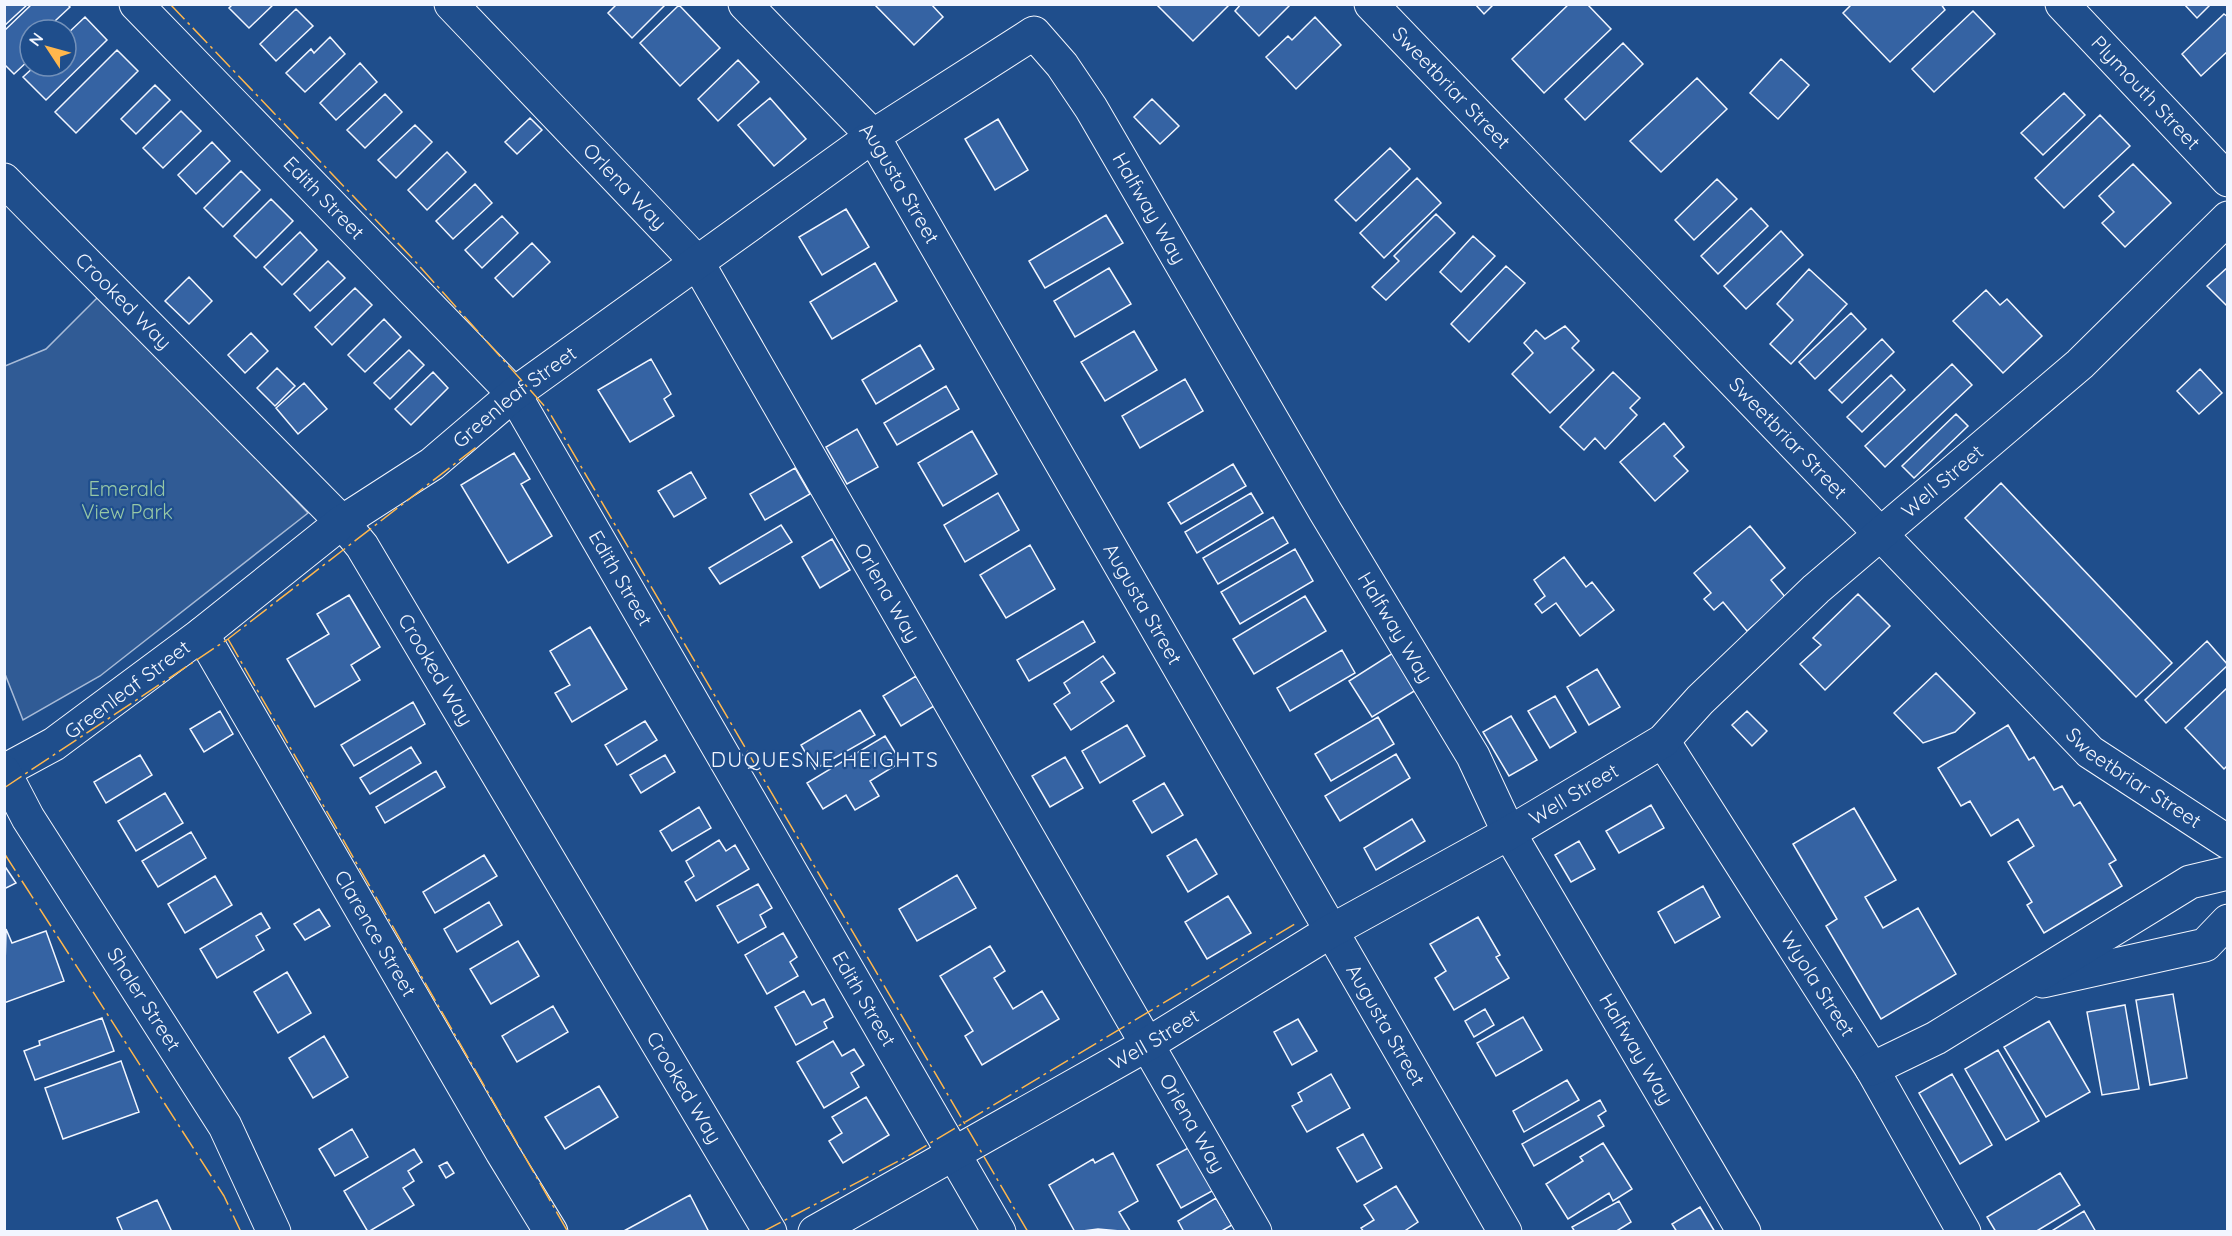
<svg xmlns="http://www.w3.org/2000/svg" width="2232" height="1236" font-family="Quicksand,sans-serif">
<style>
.built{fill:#305b95;stroke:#a8bbd7;stroke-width:1.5}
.building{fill:#3563a3;stroke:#f2f6ff;stroke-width:1.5}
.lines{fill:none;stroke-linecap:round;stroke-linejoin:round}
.minor-casing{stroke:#f2f6ff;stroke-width:35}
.minor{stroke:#1f4e8c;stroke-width:33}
.power{stroke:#ffb74d;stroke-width:1.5;stroke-dasharray:21 4.5 3 4.5;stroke-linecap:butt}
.labels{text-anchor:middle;stroke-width:4.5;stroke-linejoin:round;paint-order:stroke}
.street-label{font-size:20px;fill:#f2f6ff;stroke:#1f4e8c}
.park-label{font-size:20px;fill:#97c8a6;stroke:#1f4e8c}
.neighbourhood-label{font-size:21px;letter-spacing:1.5px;fill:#f2f6ff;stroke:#1f4e8c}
</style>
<rect width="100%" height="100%" fill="#1f4e8c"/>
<!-- built -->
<path class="built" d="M 100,295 L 308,513 L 100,676 L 23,720 L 5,674 L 5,366 L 46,349 Z"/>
<!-- building -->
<path class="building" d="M 4,4 L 28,4 L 4,26 Z
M 32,4 L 67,4 L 70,7 L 55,21 L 62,28 L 60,30 L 30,30 L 30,59 L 14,74 L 4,64 L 4,31 Z
M 233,4 L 274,4 L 249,28 L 229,8 Z
M 617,4 L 666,4 L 632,38 L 608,13 Z
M 874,4 L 931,4 L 943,17 L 914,45 Z
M 1156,4 L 1230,4 L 1193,41 Z
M 1241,4 L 1289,4 L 1290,5 L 1259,36 L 1235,11 Z
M 1475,4 L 1494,4 L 1484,14 Z
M 1569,4 L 1587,4 L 1611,29 L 1544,93 L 1512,59 Z
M 1852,4 L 1941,4 L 1945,10 L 1890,62 L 1843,13 Z
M 2184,4 L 2211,4 L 2197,18 Z
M 679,5 L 720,48 L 680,86 L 640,43 Z
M 296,9 L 313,26 L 276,61 L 260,44 Z
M 1973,11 L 1995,34 L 1934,92 L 1912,69 Z
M 2224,14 L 2228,17 L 2228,51 L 2201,76 L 2182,54 Z
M 85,17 L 107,40 L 46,100 L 23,77 L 35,66 L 66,66 L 66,35 Z
M 1315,17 L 1341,45 L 1296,89 L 1266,57 L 1288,36 L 1292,40 Z
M 330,37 L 345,54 L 305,92 L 286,73 L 311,49 L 314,53 Z
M 1623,43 L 1643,64 L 1585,120 L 1565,99 Z
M 117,50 L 138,71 L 76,133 L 55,112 Z
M 1781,59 L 1809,85 L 1778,119 L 1750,93 Z
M 738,60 L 759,82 L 718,121 L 698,99 Z
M 360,63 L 377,82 L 336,120 L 320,103 Z
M 1697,78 L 1727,109 L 1661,172 L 1630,141 Z
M 155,85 L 170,100 L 136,134 L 121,119 Z
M 2064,93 L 2085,115 L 2043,155 L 2021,133 Z
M 385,94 L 402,112 L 365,148 L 347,130 Z
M 770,98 L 806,139 L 774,166 L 738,125 Z
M 1152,99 L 1179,126 L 1160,144 L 1134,117 Z
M 181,111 L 201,131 L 163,168 L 143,148 Z
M 2100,115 L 2130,146 L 2064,208 L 2035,178 Z
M 530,118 L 542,130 L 517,154 L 505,142 Z
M 998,119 L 1028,170 L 995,190 L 965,139 Z
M 415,125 L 432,142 L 396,178 L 378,160 Z
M 212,142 L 230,161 L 196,194 L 178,175 Z
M 1390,148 L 1410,169 L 1356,221 L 1335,200 Z
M 447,152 L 466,172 L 427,210 L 408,190 Z
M 2133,164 L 2171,203 L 2125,247 L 2102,223 L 2114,212 L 2099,196 Z
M 241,171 L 260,190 L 223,227 L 204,208 Z
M 1417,178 L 1441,203 L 1384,258 L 1360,233 Z
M 1717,179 L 1737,199 L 1694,240 L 1675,220 Z
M 475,184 L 492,203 L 453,239 L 436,221 Z
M 271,199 L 293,221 L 256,258 L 234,236 Z
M 1751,208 L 1768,226 L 1718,274 L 1701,256 Z
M 846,209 L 869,247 L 822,275 L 799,237 Z
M 1436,214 L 1455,233 L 1386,300 L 1372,287 L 1399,261 L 1394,256 Z
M 1106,215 L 1123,243 L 1045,288 L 1029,261 Z
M 502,216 L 518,233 L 482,268 L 465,250 Z
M 1781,231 L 1803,255 L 1746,309 L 1724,286 Z
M 300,232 L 317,250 L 282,285 L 264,267 Z
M 1473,236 L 1495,256 L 1461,292 L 1440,272 Z
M 532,243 L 550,262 L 513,297 L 495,278 Z
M 328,261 L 345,278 L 310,311 L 294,294 Z
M 875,263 L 897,301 L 832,339 L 810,302 Z
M 1506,266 L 1525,283 L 1469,342 L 1451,324 Z
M 2228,267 L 2228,307 L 2207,286 Z
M 1109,268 L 1131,304 L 1075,337 L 1054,301 Z
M 1809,269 L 1847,304 L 1791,364 L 1770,344 L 1793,320 L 1777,304 Z
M 189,277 L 212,301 L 189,324 L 165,301 Z
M 355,288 L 372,305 L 332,345 L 315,327 Z
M 1986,290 L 2000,305 L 2007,299 L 2042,336 L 2003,373 L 1953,321 Z
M 1851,313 L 1866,329 L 1815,379 L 1799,362 Z
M 384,319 L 401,337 L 365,372 L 348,355 Z
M 1565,326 L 1579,341 L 1572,348 L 1594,370 L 1550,413 L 1512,374 L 1533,353 L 1524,343 L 1536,330 L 1545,339 Z
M 1134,331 L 1157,370 L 1105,401 L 1081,362 Z
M 251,333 L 268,351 L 245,373 L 228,355 Z
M 1882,339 L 1894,352 L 1842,403 L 1829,390 Z
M 920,345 L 934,369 L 876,404 L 862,380 Z
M 409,350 L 424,365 L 390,399 L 374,383 Z
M 651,359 L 671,394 L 664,399 L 674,416 L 630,442 L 598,390 Z
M 1952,364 L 1972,385 L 1885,467 L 1865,446 Z
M 277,368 L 295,386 L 275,406 L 257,388 Z
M 2200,369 L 2222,393 L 2199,414 L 2177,391 Z
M 433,372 L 448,388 L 411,425 L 395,409 Z
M 1613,372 L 1640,398 L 1630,408 L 1637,415 L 1605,449 L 1595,438 L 1584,450 L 1560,427 Z
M 1891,375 L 1905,390 L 1862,432 L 1847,417 Z
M 1185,379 L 1203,411 L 1140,448 L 1122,416 Z
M 304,383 L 327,409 L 298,434 L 276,408 Z
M 946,386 L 959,409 L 897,445 L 884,423 Z
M 1956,414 L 1968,426 L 1914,478 L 1902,466 Z
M 1664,423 L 1684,447 L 1674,456 L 1688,471 L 1655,501 L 1620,462 Z
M 857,429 L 878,467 L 847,484 L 826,447 Z
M 972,431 L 997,474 L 943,506 L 918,463 Z
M 514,453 L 530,479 L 521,484 L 552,536 L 508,563 L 461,485 Z
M 1233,464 L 1246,486 L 1181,524 L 1168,503 Z
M 795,468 L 810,494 L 765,520 L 750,494 Z
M 691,472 L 706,498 L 674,517 L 658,491 Z
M 2001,483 L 2172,663 L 2136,697 L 1965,518 Z
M 998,493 L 1019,530 L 965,562 L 944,525 Z
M 1251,493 L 1263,513 L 1197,553 L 1185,532 Z
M 1273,517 L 1288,543 L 1218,584 L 1203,558 Z
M 781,525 L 792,542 L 720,584 L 709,568 Z
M 1750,526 L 1785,568 L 1771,580 L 1786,598 L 1747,631 L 1723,602 L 1714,610 L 1704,599 L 1711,593 L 1694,573 Z
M 832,539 L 850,570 L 820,588 L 802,557 Z
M 1030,545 L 1055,589 L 1006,618 L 980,575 Z
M 1295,549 L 1313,581 L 1240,624 L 1221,592 Z
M 1564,557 L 1586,587 L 1592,582 L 1614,610 L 1580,636 L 1556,603 L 1542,613 L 1535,604 L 1545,596 L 1534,580 Z
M 1858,594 L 1890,626 L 1825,690 L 1800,664 L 1821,645 L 1813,638 Z
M 349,595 L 380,647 L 351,665 L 360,680 L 315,707 L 287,659 L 329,634 L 317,614 Z
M 1305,596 L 1326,631 L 1254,674 L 1233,639 Z
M 1083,621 L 1095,642 L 1029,681 L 1017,660 Z
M 590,627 L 627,689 L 572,722 L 555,693 L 570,685 L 550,651 Z
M 2207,641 L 2228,665 L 2166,723 L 2145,700 Z
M 1342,650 L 1355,673 L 1290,711 L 1277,688 Z
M 1393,653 L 1416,690 L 1372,717 L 1349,681 Z
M 1103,656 L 1115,673 L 1101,682 L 1114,701 L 1071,730 L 1054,704 L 1070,693 L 1064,683 Z
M 1597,669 L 1620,707 L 1589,725 L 1567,687 Z
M 1936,673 L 1975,713 L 1955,732 L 1923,743 L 1894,713 Z
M 916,676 L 934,706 L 901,726 L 883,696 Z
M 2228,687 L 2228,765 L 2224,769 L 2185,728 Z
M 1555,696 L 1576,732 L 1550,748 L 1528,711 Z
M 413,702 L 425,724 L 354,766 L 341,745 Z
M 860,710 L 875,735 L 815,769 L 801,745 Z
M 220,711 L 233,734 L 204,752 L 190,729 Z
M 1747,711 L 1767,731 L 1752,746 L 1732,725 Z
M 1511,716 L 1537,760 L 1509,776 L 1483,732 Z
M 1378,717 L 1394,744 L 1331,781 L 1315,754 Z
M 645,721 L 657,740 L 617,765 L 605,745 Z
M 1127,725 L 1145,756 L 1100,783 L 1082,751 Z
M 2008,725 L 2029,760 L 2034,757 L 2054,790 L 2062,786 L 2074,806 L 2080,802 L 2116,860 L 2109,864 L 2122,886 L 2044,933 L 2027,905 L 2032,902 L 2008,862 L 2034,846 L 2018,819 L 1991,836 L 1970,801 L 1961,806 L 1938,768 Z
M 885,736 L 901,762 L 870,781 L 879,796 L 855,810 L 846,795 L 823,809 L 807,783 Z
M 411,747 L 421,763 L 370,794 L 360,778 Z
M 1396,754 L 1410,778 L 1340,821 L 1325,796 Z
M 140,755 L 152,775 L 106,803 L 94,782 Z
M 665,755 L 675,772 L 641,793 L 630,775 Z
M 1065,757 L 1083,788 L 1050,807 L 1032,776 Z
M 436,771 L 445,787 L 385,823 L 376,807 Z
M 1164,783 L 1183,815 L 1152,833 L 1133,801 Z
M 165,793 L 183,823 L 136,851 L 118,821 Z
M 1651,805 L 1664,828 L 1619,853 L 1606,831 Z
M 699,807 L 711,828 L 672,851 L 660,831 Z
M 1854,808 L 1896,880 L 1865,897 L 1883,928 L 1918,908 L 1956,974 L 1881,1019 L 1826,926 L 1837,919 L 1793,844 Z
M 1412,819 L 1425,841 L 1376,870 L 1364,848 Z
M 191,832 L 206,858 L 158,887 L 142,861 Z
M 1196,839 L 1217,874 L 1188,892 L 1167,856 Z
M 719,840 L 726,851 L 735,845 L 749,869 L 696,901 L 685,882 L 694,876 L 686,861 Z
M 1579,841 L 1595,869 L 1571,882 L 1555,855 Z
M 484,855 L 497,876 L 435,913 L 423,892 Z
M 4,865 L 16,883 L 4,889 Z
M 957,875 L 976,908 L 917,941 L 899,909 Z
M 215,876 L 232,905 L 185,933 L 168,904 Z
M 758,884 L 772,908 L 760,915 L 766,927 L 738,943 L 717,906 Z
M 1703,886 L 1720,917 L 1675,943 L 1658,912 Z
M 1228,896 L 1251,933 L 1207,959 L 1185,922 Z
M 489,902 L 502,925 L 457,952 L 444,929 Z
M 319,909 L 330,926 L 305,940 L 294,924 Z
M 261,913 L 270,928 L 256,936 L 264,950 L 217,978 L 200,949 Z
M 1478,917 L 1500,955 L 1496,957 L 1509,978 L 1454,1010 L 1435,978 L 1446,971 L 1430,944 Z
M 6,929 L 12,943 L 46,931 L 64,981 L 4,1003 Z
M 783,933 L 797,957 L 790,962 L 798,976 L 767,994 L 745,955 Z
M 518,941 L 539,976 L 491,1004 L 470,969 Z
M 990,946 L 1005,971 L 994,978 L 1013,1009 L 1042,991 L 1059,1019 L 982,1065 L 965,1036 L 973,1031 L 940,976 Z
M 287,972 L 311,1013 L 278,1033 L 254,992 Z
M 804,991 L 812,1005 L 824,999 L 833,1017 L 824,1022 L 827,1028 L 796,1045 L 775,1007 Z
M 2173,994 L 2187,1078 L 2150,1085 L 2136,1000 Z
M 2125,1005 L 2139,1089 L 2102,1095 L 2087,1012 Z
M 553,1006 L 568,1032 L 517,1062 L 502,1036 Z
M 1485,1009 L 1494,1025 L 1474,1037 L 1465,1021 Z
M 1523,1017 L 1542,1050 L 1496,1076 L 1477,1043 Z
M 102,1018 L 114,1051 L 35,1080 L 24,1051 L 40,1045 L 39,1041 Z
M 1298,1019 L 1317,1051 L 1292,1065 L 1274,1032 Z
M 2049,1021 L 2090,1092 L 2046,1117 L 2004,1047 Z
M 324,1036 L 348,1077 L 313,1098 L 289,1058 Z
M 833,1041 L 842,1056 L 854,1049 L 864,1065 L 851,1073 L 859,1087 L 824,1108 L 797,1062 Z
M 1998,1050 L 2039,1121 L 2006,1140 L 1965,1069 Z
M 121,1061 L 139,1112 L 63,1139 L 45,1088 Z
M 1331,1074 L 1350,1108 L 1307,1132 L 1292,1106 L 1302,1101 L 1298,1093 Z
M 1952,1074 L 1992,1145 L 1960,1164 L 1919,1093 Z
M 1567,1080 L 1579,1100 L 1524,1132 L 1513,1111 Z
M 599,1086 L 618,1117 L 565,1149 L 545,1117 Z
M 866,1097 L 889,1135 L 843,1163 L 829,1141 L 842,1133 L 832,1117 Z
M 1600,1100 L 1606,1111 L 1598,1116 L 1604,1126 L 1534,1166 L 1522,1144 Z
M 352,1129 L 368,1157 L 335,1176 L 319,1149 Z
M 1363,1134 L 1382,1168 L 1357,1182 L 1337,1148 Z
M 1603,1143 L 1632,1189 L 1613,1201 L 1609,1193 L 1568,1219 L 1546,1184 L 1583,1161 L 1580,1157 Z
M 1190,1147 L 1214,1190 L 1181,1208 L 1157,1165 Z
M 414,1149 L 422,1162 L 408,1171 L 414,1181 L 403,1188 L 414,1205 L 368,1232 L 344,1191 Z
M 1113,1153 L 1138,1201 L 1119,1212 L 1131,1232 L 1098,1229 L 1075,1232 L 1049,1185 L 1093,1159 L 1095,1163 Z
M 447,1162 L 454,1173 L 446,1178 L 439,1166 Z
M 2060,1173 L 2080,1205 L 2035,1232 L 1996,1232 L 1987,1217 Z
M 1396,1186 L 1418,1222 L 1403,1232 L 1364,1232 L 1361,1228 L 1374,1220 L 1364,1205 Z
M 690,1195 L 709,1232 L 622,1232 Z
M 1216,1198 L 1232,1225 L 1220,1232 L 1184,1232 L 1178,1221 Z
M 157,1200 L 172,1232 L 123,1232 L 117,1218 Z
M 1619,1201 L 1631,1222 L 1615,1232 L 1575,1232 L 1572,1227 Z
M 1700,1207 L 1715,1232 L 1677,1232 L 1672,1224 Z
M 2084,1211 L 2096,1232 L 2050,1232 Z"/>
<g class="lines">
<!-- minor casing -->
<g class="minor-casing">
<g id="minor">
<path id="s1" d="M 136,4 L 514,394 L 999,1232"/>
<path id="s2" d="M 451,4 L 697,262 L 1255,1232"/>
<path id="s3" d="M 745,4 L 873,136 L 1505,1232"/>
<path id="s4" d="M 1371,4 L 2090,752 L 2228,842"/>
<path id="s5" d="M 2062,4 L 2228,180"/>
<path id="s6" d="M 4,180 L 342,522 L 362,546 L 770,1232"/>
<path id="s7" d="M 202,634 L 502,1152 L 551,1232"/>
<path id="s8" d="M 1663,741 L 1872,1069 L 1964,1232"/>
<path id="s9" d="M 4,771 L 54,744 L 202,634 L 342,522 L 432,464 L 514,394 L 873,136 L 1034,33 L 1062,65 L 1091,108 L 1325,511 L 1473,756 L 1509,833 L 1744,1232"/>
<path id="s10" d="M 4,772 L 28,818 L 225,1126 L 274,1232"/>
<path d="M 2043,981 L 2205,945 L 2228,921"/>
<path d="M 1872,1069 L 1936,1038 L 2190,882 L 2228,873"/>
<path id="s11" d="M 815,1232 L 1148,1044 L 1331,931 L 1509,833 L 1663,741 L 1700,700 L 1816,589 L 2080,364 L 2228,218"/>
</g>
</g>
<!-- minor -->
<use href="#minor" class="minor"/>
<!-- power -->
<path class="power" d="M 170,4 L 414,260 L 548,410 L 1028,1232
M 228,639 L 568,1232
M 4,788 L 228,639 L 479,445
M 4,853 L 224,1196 L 241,1232
M 762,1232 L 912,1154 L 1298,922"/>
</g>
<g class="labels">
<!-- street labels -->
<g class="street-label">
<text dy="7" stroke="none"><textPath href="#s4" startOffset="116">Sweetbriar Street</textPath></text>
<text dy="7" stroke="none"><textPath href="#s5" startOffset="122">Plymouth Street</textPath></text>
<text dy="7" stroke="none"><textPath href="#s3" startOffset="238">Augusta Street</textPath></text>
<text dy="7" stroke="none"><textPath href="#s2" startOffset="252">Orlena Way</textPath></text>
<text dy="7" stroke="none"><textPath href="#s1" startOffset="270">Edith Street</textPath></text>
<text dy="7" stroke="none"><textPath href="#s9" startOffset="1479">Halfway Way</textPath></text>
<text dy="7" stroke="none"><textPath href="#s6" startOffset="170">Crooked Way</textPath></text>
<text dy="7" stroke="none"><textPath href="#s9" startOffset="634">Greenleaf Street</textPath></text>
<text dy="7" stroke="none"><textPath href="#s4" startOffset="602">Sweetbriar Street</textPath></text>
<text dy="7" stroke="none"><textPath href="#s11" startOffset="1362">Well Street</textPath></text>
<text dy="7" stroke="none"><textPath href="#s1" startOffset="756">Edith Street</textPath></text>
<text dy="7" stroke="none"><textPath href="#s2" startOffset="738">Orlena Way</textPath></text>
<text dy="7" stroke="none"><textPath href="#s3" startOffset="724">Augusta Street</textPath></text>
<text dy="7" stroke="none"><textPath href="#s9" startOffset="1965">Halfway Way</textPath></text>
<text dy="7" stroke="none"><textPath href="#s6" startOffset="656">Crooked Way</textPath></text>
<text dy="7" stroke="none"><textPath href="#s9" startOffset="148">Greenleaf Street</textPath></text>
<text dy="7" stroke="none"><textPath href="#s4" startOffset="1088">Sweetbriar Street</textPath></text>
<text dy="7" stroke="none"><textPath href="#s11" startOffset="876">Well Street</textPath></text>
<text dy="7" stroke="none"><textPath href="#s7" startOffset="346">Clarence Street</textPath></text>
<text dy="7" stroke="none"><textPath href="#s8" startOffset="288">Wyola Street</textPath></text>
<text dy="7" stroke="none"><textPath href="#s10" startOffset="267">Shaler Street</textPath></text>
<text dy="7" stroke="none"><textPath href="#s1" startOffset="1242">Edith Street</textPath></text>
<text dy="7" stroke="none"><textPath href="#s3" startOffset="1210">Augusta Street</textPath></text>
<text dy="7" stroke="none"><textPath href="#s11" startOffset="390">Well Street</textPath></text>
<text dy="7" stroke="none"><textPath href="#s9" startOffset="2451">Halfway Way</textPath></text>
<text dy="7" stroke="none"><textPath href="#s6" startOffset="1142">Crooked Way</textPath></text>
<text dy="7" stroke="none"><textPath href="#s2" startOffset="1350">Orlena Way</textPath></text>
</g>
<!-- park labels -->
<g class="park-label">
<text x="127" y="496">Emerald<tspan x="127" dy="23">View Park</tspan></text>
</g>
<!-- neighbourhood labels -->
<g class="neighbourhood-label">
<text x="825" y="767">DUQUESNE HEIGHTS</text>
</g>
</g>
<!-- border -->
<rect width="2232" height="1236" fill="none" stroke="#f2f6ff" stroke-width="12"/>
<!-- north arrow -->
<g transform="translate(48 48) rotate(306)"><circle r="28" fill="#1f4e8c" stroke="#7391ba" stroke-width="1.5"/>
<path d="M0-4.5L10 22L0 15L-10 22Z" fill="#ffb74d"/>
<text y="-9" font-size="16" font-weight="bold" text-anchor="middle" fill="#f2f6ff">N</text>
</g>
</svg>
